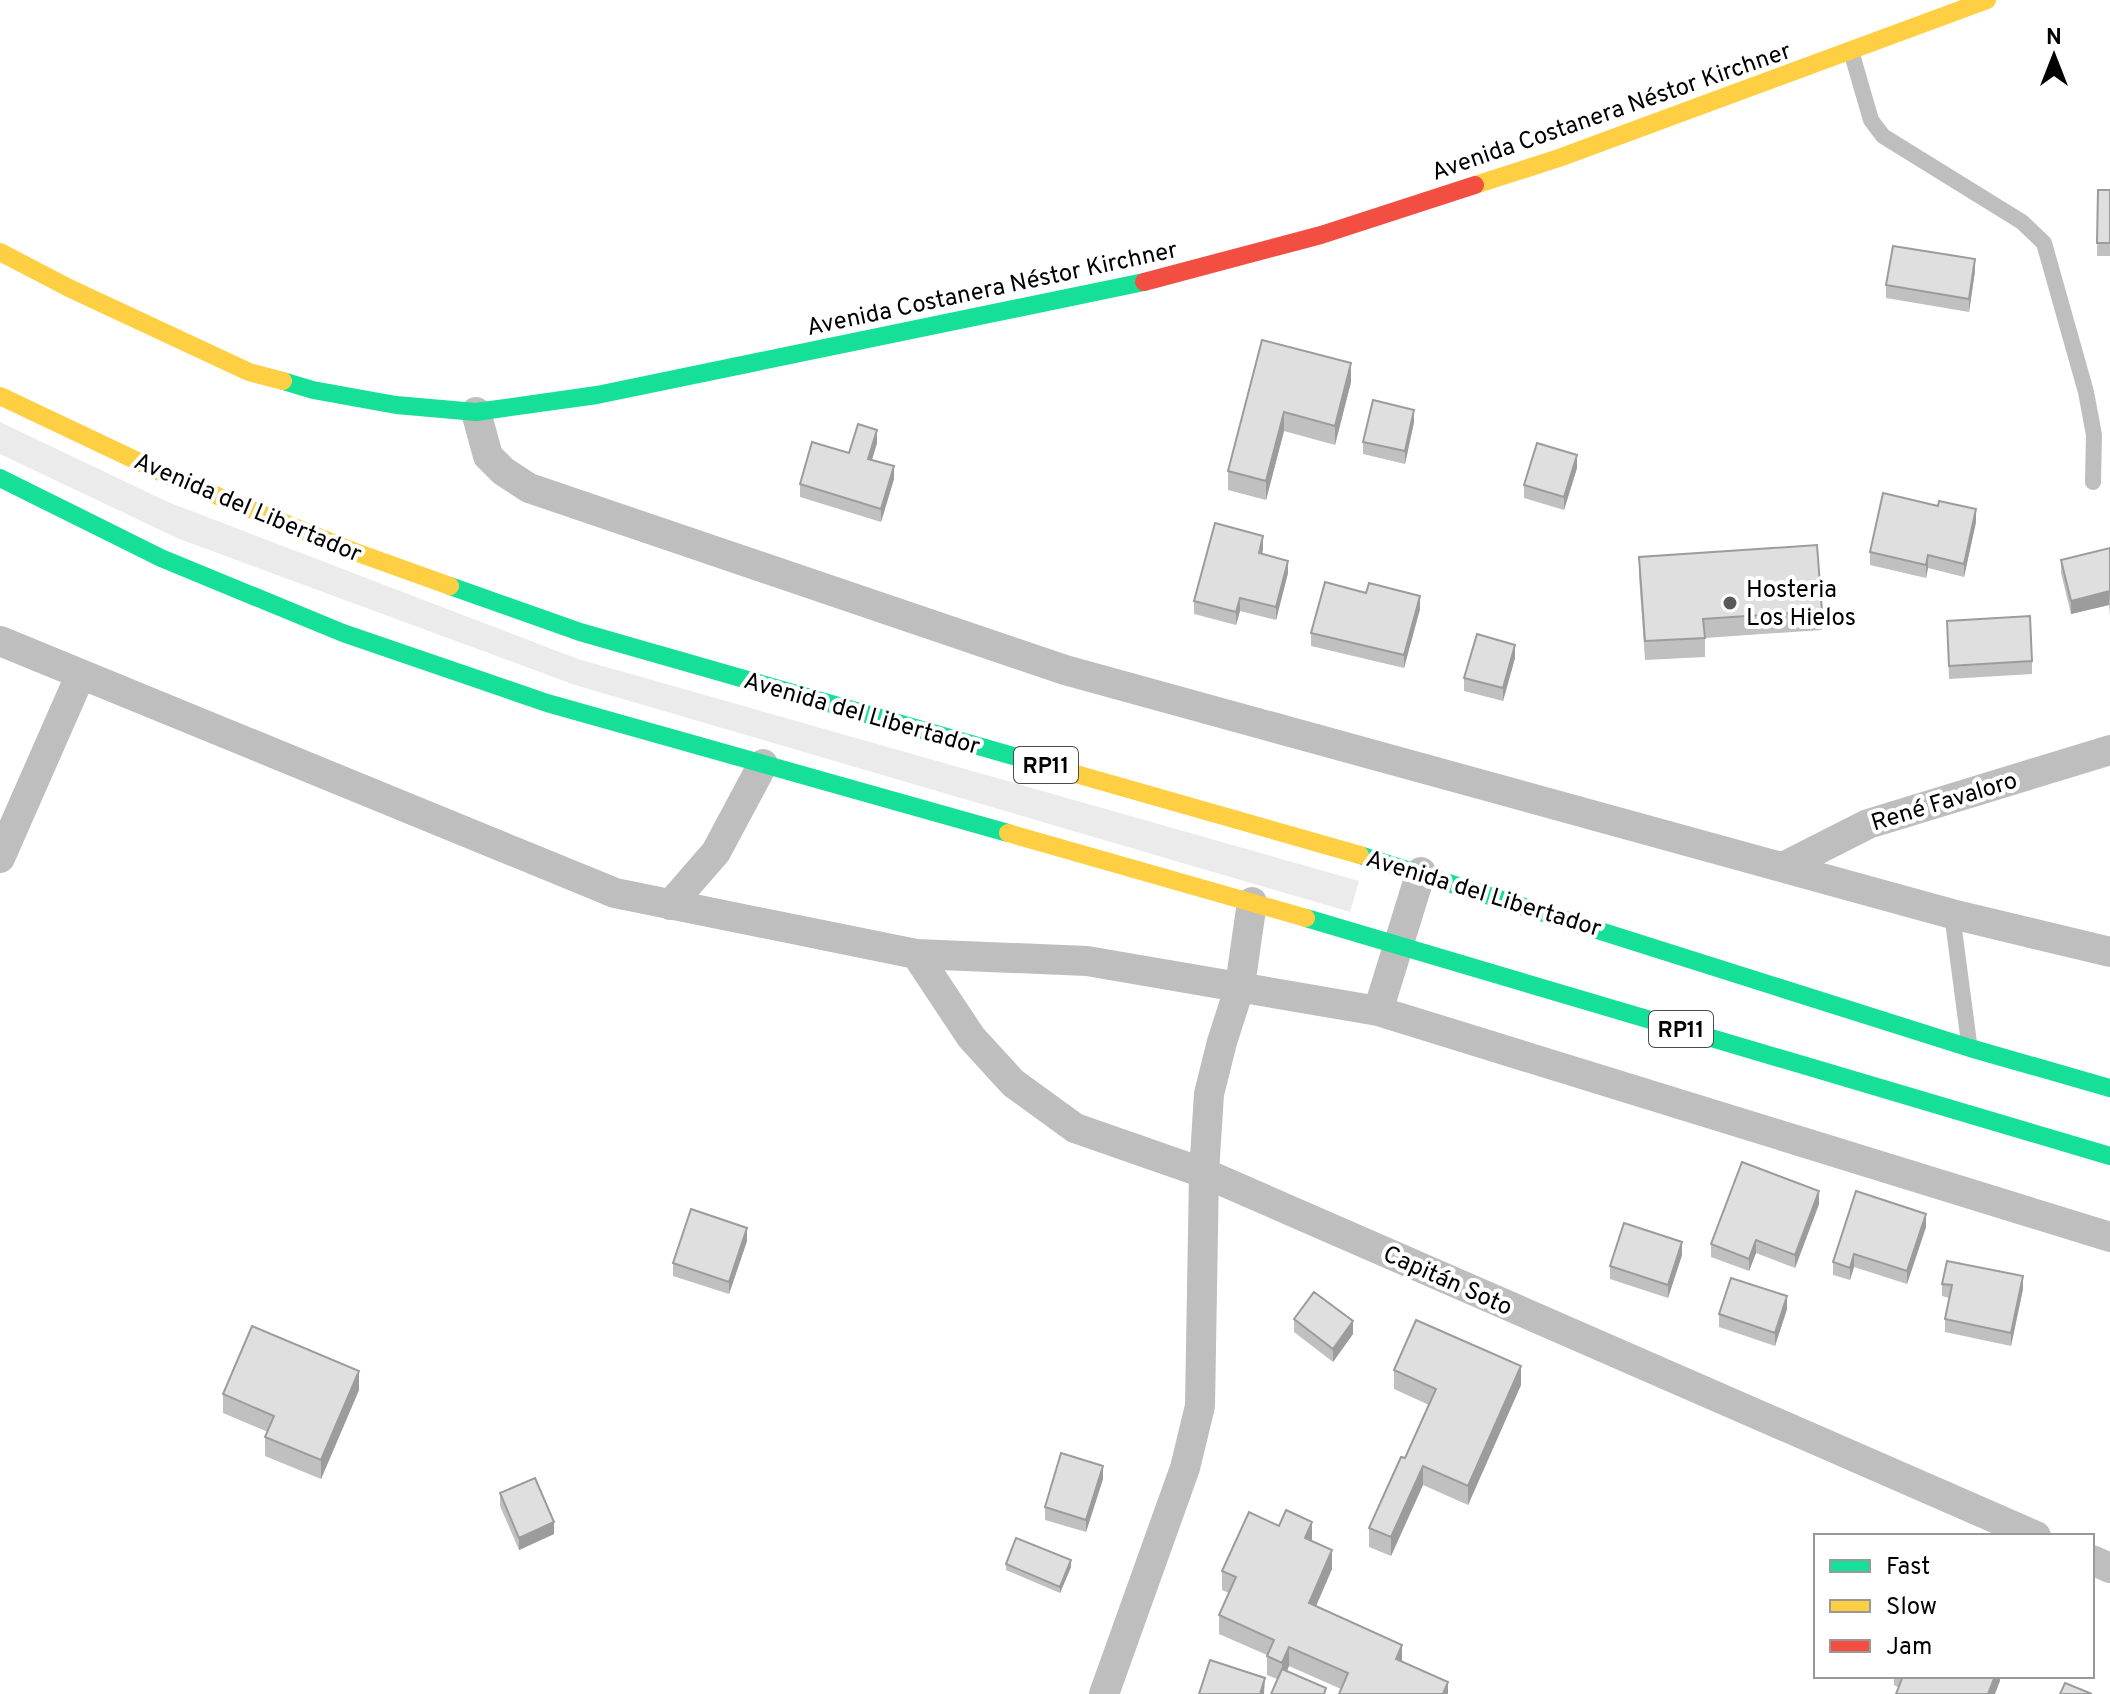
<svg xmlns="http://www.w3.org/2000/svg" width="2110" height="1694" font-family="Overpass,sans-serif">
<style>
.green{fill:#ebebeb}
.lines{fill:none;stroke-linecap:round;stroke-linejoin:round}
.lane{stroke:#bebebe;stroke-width:16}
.street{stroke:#bebebe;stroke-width:30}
.fast{stroke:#16e098;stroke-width:18}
.slow{stroke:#ffcf43;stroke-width:18}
.jam{stroke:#f24e42;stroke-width:18}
.wall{fill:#c0c0c0}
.shaded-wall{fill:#9c9c9c}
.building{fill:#dfdfdf;stroke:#9c9c9c;stroke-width:2}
.poi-dot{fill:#595959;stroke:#fff;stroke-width:3}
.labels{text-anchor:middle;stroke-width:8;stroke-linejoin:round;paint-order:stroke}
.shield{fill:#fff;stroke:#4c4c4c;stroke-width:2}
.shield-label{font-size:22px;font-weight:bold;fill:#000}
.street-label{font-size:24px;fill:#000;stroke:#fff}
.poi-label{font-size:24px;fill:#000;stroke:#fff;text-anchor:start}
</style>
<rect width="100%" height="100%" fill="#fff"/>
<!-- green -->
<path class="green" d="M 0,422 L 168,502 L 578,659 L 1359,881 L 1350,912 L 575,685 L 177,538 L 0,454 Z"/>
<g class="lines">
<!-- lane -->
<path class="lane" d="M 1851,51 L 1871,120 L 1883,136 L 2022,222 L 2044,243 L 2086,392 L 2094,435 L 2093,482
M 1952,914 L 1969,1043"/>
<!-- street -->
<path class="street" d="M 476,412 L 488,456 L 503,471 L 529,488 L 1065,670 L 1952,914 L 2110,952
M 0,641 L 615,893 L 916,954 L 1087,961 L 1378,1011 L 2110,1237
M 0,858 L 80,676
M 1783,867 L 1868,824 L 2110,750
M 670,905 L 716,852 L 763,764
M 916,954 L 971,1037 L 1013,1083 L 1075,1128 L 1204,1173 L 2036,1536
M 1378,1011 L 1421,872
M 2092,1560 L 2110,1568
M 1104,1694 L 1185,1468 L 1200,1406 L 1204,1173 L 1209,1094 L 1222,1042 L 1240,986 L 1252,902"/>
<!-- fast -->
<path class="fast" d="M 283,381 L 313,390 L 396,405 L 476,412 L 597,395 L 1144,282
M 0,478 L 161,558 L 343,633 L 547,703 L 1008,833
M 450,586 L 580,632 L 1027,760
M 1360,855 L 1970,1048 L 2110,1088
M 1306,918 L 2110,1156"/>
<!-- slow -->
<path class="slow" d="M 1475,185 L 1559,158 L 1987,0
M 0,252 L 69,288 L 249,372 L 283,381
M 0,396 L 171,477 L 358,553 L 450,586
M 1027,760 L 1360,855
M 1008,833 L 1306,918"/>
<!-- jam -->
<path class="jam" d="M 1144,282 L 1321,235 L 1475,185"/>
</g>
<!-- wall -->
<path class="wall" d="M 2098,190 L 2110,190 L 2110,256 L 2097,256 Z
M 1975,271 L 1969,312 L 1886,298 L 1886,285 Z
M 1262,340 L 1351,382 L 1335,445 L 1284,431 L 1266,500 L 1228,490 L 1228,471 Z
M 1414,422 L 1405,464 L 1363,454 L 1363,442 Z
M 877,443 L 872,460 L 894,479 L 881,522 L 800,497 L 800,484 L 849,453 Z
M 1577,468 L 1564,510 L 1524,498 L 1524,485 Z
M 1976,522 L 1964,577 L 1928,568 L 1926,578 L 1870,565 L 1870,552 Z
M 2110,548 L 2110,615 L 2109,605 L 2071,614 L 2061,573 L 2061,560 Z
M 1263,549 L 1262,554 L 1288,573 L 1276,620 L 1240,611 L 1236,625 L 1194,614 L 1194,601 Z
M 1639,557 L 1822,611 L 1822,630 L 1705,638 L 1705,657 L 1645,660 L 1639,576 Z
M 1420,609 L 1404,668 L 1311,646 L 1311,633 Z
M 1947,621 L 2032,661 L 2032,674 L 1949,679 Z
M 1515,658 L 1503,701 L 1464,691 L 1464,678 Z
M 1819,1204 L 1795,1268 L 1756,1253 L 1749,1271 L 1711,1257 L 1711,1244 Z
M 1926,1227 L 1907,1284 L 1854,1267 L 1850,1280 L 1833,1275 L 1833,1262 Z
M 747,1241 L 729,1294 L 673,1276 L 673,1263 Z
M 1682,1255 L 1668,1298 L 1610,1279 L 1610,1266 Z
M 1942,1284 L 2023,1289 L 2011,1346 L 1945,1332 L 1945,1319 L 1949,1298 L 1942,1296 Z
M 1787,1309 L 1775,1346 L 1719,1327 L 1719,1314 Z
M 1294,1319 L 1353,1334 L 1333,1362 L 1294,1332 Z
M 1394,1370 L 1521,1385 L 1468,1505 L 1423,1485 L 1391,1556 L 1369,1547 L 1369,1528 L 1405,1458 L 1429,1405 L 1394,1389 Z
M 359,1390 L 321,1479 L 265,1456 L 265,1437 L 268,1432 L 223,1413 L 223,1394 Z
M 1103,1479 L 1086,1532 L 1045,1520 L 1045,1507 Z
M 500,1493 L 554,1534 L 519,1550 L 500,1506 Z
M 1312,1541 L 1332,1569 L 1316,1606 L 1402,1662 L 1448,1694 L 1341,1689 L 1289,1666 L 1287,1671 L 1326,1694 L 1277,1679 L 1267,1675 L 1267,1655 L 1219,1634 L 1219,1615 L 1229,1593 L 1222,1590 L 1222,1571 Z
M 1006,1564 L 1071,1567 L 1060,1593 L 1006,1570 Z
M 1894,1676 L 2000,1676 L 2000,1681 L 1898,1687 L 1894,1685 Z"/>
<!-- shaded-wall -->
<path class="shaded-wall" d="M 1975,259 L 1975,271 L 1969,312 L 1969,299 Z
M 1351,363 L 1351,382 L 1335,445 L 1335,426 Z
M 1414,410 L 1414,422 L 1405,464 L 1405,451 Z
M 1284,412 L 1284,431 L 1266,500 L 1266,481 Z
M 877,430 L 877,443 L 868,472 L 868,459 Z
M 1577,455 L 1577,468 L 1564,510 L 1564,497 Z
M 894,466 L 894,479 L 881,522 L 881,509 Z
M 1976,509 L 1976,522 L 1964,577 L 1964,564 Z
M 1263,536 L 1263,549 L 1259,566 L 1259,553 Z
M 1928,555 L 1928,568 L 1926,578 L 1926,565 Z
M 1288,561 L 1288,573 L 1276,620 L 1276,607 Z
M 2110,591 L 2109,605 L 2071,614 L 2071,601 Z
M 1420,596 L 1420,609 L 1404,668 L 1404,655 Z
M 1240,598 L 1240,611 L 1236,625 L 1236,612 Z
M 1515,645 L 1515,658 L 1503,701 L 1503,688 Z
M 1819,1191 L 1819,1204 L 1795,1268 L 1795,1255 Z
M 1926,1214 L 1926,1227 L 1907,1284 L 1907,1271 Z
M 747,1228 L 747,1241 L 729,1294 L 729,1282 Z
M 1756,1240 L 1756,1253 L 1749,1271 L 1749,1259 Z
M 1682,1242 L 1682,1255 L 1668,1298 L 1668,1285 Z
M 1854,1254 L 1854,1267 L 1850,1280 L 1850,1268 Z
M 2023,1276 L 2023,1289 L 2011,1346 L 2011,1333 Z
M 1787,1296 L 1787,1309 L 1775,1346 L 1775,1333 Z
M 1353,1321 L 1353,1334 L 1333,1362 L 1333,1349 Z
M 1521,1366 L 1521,1385 L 1468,1505 L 1468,1486 Z
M 359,1371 L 359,1390 L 321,1479 L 321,1460 Z
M 1103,1466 L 1103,1479 L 1086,1532 L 1086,1520 Z
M 1423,1466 L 1423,1485 L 1391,1556 L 1391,1537 Z
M 554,1522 L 554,1534 L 519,1550 L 519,1538 Z
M 1312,1522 L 1312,1541 L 1305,1538 Z
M 1332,1550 L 1332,1569 L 1309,1622 L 1309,1603 Z
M 1071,1560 L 1071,1567 L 1060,1593 L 1060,1587 Z
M 1402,1645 L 1402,1664 L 1396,1659 Z
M 1289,1647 L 1289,1666 L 1282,1682 L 1282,1663 Z
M 1995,1676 L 2000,1676 L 2000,1681 L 1995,1694 L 1988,1694 Z
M 1265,1678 L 1264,1694 L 1260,1694 Z
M 1448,1682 L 1448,1694 L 1443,1694 Z"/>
<!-- building -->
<path class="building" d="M 2098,190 L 2110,190 L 2110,243 L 2097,243 Z
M 1893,246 L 1975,259 L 1969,299 L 1886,285 Z
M 1262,340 L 1351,363 L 1335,426 L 1284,412 L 1266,481 L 1228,471 Z
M 1373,400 L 1414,410 L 1405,451 L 1363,442 Z
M 858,424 L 877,430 L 868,459 L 894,466 L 881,509 L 800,484 L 812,442 L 849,453 Z
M 1537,443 L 1577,455 L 1564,497 L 1524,485 Z
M 1883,493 L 1938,506 L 1939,501 L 1976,509 L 1964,564 L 1928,555 L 1926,565 L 1870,552 Z
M 1215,523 L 1263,536 L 1259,553 L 1288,561 L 1276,607 L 1240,598 L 1236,612 L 1194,601 Z
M 1817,545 L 1822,611 L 1703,619 L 1705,638 L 1645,641 L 1639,557 Z
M 2110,548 L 2110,591 L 2071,601 L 2061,560 Z
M 1325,582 L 1366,593 L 1369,583 L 1420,596 L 1404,655 L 1311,633 Z
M 2030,616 L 2032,661 L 1949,666 L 1947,621 Z
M 1477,634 L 1515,645 L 1503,688 L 1464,678 Z
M 1742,1162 L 1819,1191 L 1795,1255 L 1756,1240 L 1749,1259 L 1711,1244 Z
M 1856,1191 L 1926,1214 L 1907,1271 L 1854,1254 L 1850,1268 L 1833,1262 Z
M 691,1209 L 747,1228 L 729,1282 L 673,1263 Z
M 1624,1223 L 1682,1242 L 1668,1285 L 1610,1266 Z
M 1947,1261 L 2023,1276 L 2011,1333 L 1945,1319 L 1952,1285 L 1942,1284 Z
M 1731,1278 L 1787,1296 L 1775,1333 L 1719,1314 Z
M 1314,1292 L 1353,1321 L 1333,1349 L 1294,1319 Z
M 1416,1320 L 1521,1366 L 1468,1486 L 1423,1466 L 1391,1537 L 1369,1528 L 1401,1457 L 1405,1458 L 1436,1389 L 1394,1370 Z
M 252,1326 L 359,1371 L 321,1460 L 265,1437 L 274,1416 L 223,1394 Z
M 1061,1453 L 1103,1466 L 1086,1520 L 1045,1507 Z
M 535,1478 L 554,1522 L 519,1538 L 500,1493 Z
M 1286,1510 L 1312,1522 L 1305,1538 L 1332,1550 L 1309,1603 L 1402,1645 L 1396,1659 L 1448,1682 L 1443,1694 L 1339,1694 L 1348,1673 L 1289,1647 L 1282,1663 L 1267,1656 L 1274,1640 L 1219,1615 L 1236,1577 L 1222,1571 L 1249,1512 L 1279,1526 Z
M 1016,1538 L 1071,1560 L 1060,1587 L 1006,1564 Z
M 1210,1660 L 1265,1678 L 1260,1694 L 1199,1694 Z
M 1282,1669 L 1326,1688 L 1324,1694 L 1271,1694 Z
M 1903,1676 L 1995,1676 L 1988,1694 L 1896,1694 Z
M 2065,1683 L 2092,1694 L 2060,1694 Z"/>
<!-- markers -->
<circle class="poi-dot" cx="1730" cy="603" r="8"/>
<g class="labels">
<!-- shield labels -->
<g class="shield">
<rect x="1014" y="747" width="64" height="36" rx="6"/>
<rect x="1649" y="1011" width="64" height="36" rx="6"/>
</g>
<g class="shield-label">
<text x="1046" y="773">RP11</text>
<text x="1681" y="1037">RP11</text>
</g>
<!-- street labels -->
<g class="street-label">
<text transform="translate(1611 111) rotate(-19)" y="8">Avenida Costanera Néstor Kirchner</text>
<text transform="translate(992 288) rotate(-12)" y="8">Avenida Costanera Néstor Kirchner</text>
<text transform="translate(248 507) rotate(23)" y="8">Avenida del Libertador</text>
<text transform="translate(862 713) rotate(16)" y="8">Avenida del Libertador</text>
<text transform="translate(1944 801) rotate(-17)" y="8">René Favaloro</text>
<text transform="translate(1484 893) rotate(17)" y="8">Avenida del Libertador</text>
<text transform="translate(1448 1280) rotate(24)" y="8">Capitán Soto</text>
</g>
<!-- poi labels -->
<g class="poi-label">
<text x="1746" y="597">Hosteria<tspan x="1746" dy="28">Los Hielos</tspan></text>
</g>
</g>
<!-- legend -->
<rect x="1814" y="1534" width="280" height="144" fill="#ffffff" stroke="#999999" stroke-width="2"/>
<rect x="1830" y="1560" width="40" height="12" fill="#16e098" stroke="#999999" stroke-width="2"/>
<text x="1886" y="1574" font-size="24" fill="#000000">Fast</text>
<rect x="1830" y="1600" width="40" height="12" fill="#ffcf43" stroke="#999999" stroke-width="2"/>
<text x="1886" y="1614" font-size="24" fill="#000000">Slow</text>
<rect x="1830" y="1640" width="40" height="12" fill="#f24e42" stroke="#999999" stroke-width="2"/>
<text x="1886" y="1654" font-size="24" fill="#000000">Jam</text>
<!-- north arrow -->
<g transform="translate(2054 56)" stroke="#ffffff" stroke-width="6" paint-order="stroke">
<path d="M0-6L14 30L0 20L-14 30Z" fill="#000000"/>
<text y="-12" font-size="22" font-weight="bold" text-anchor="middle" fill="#000000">N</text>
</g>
</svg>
